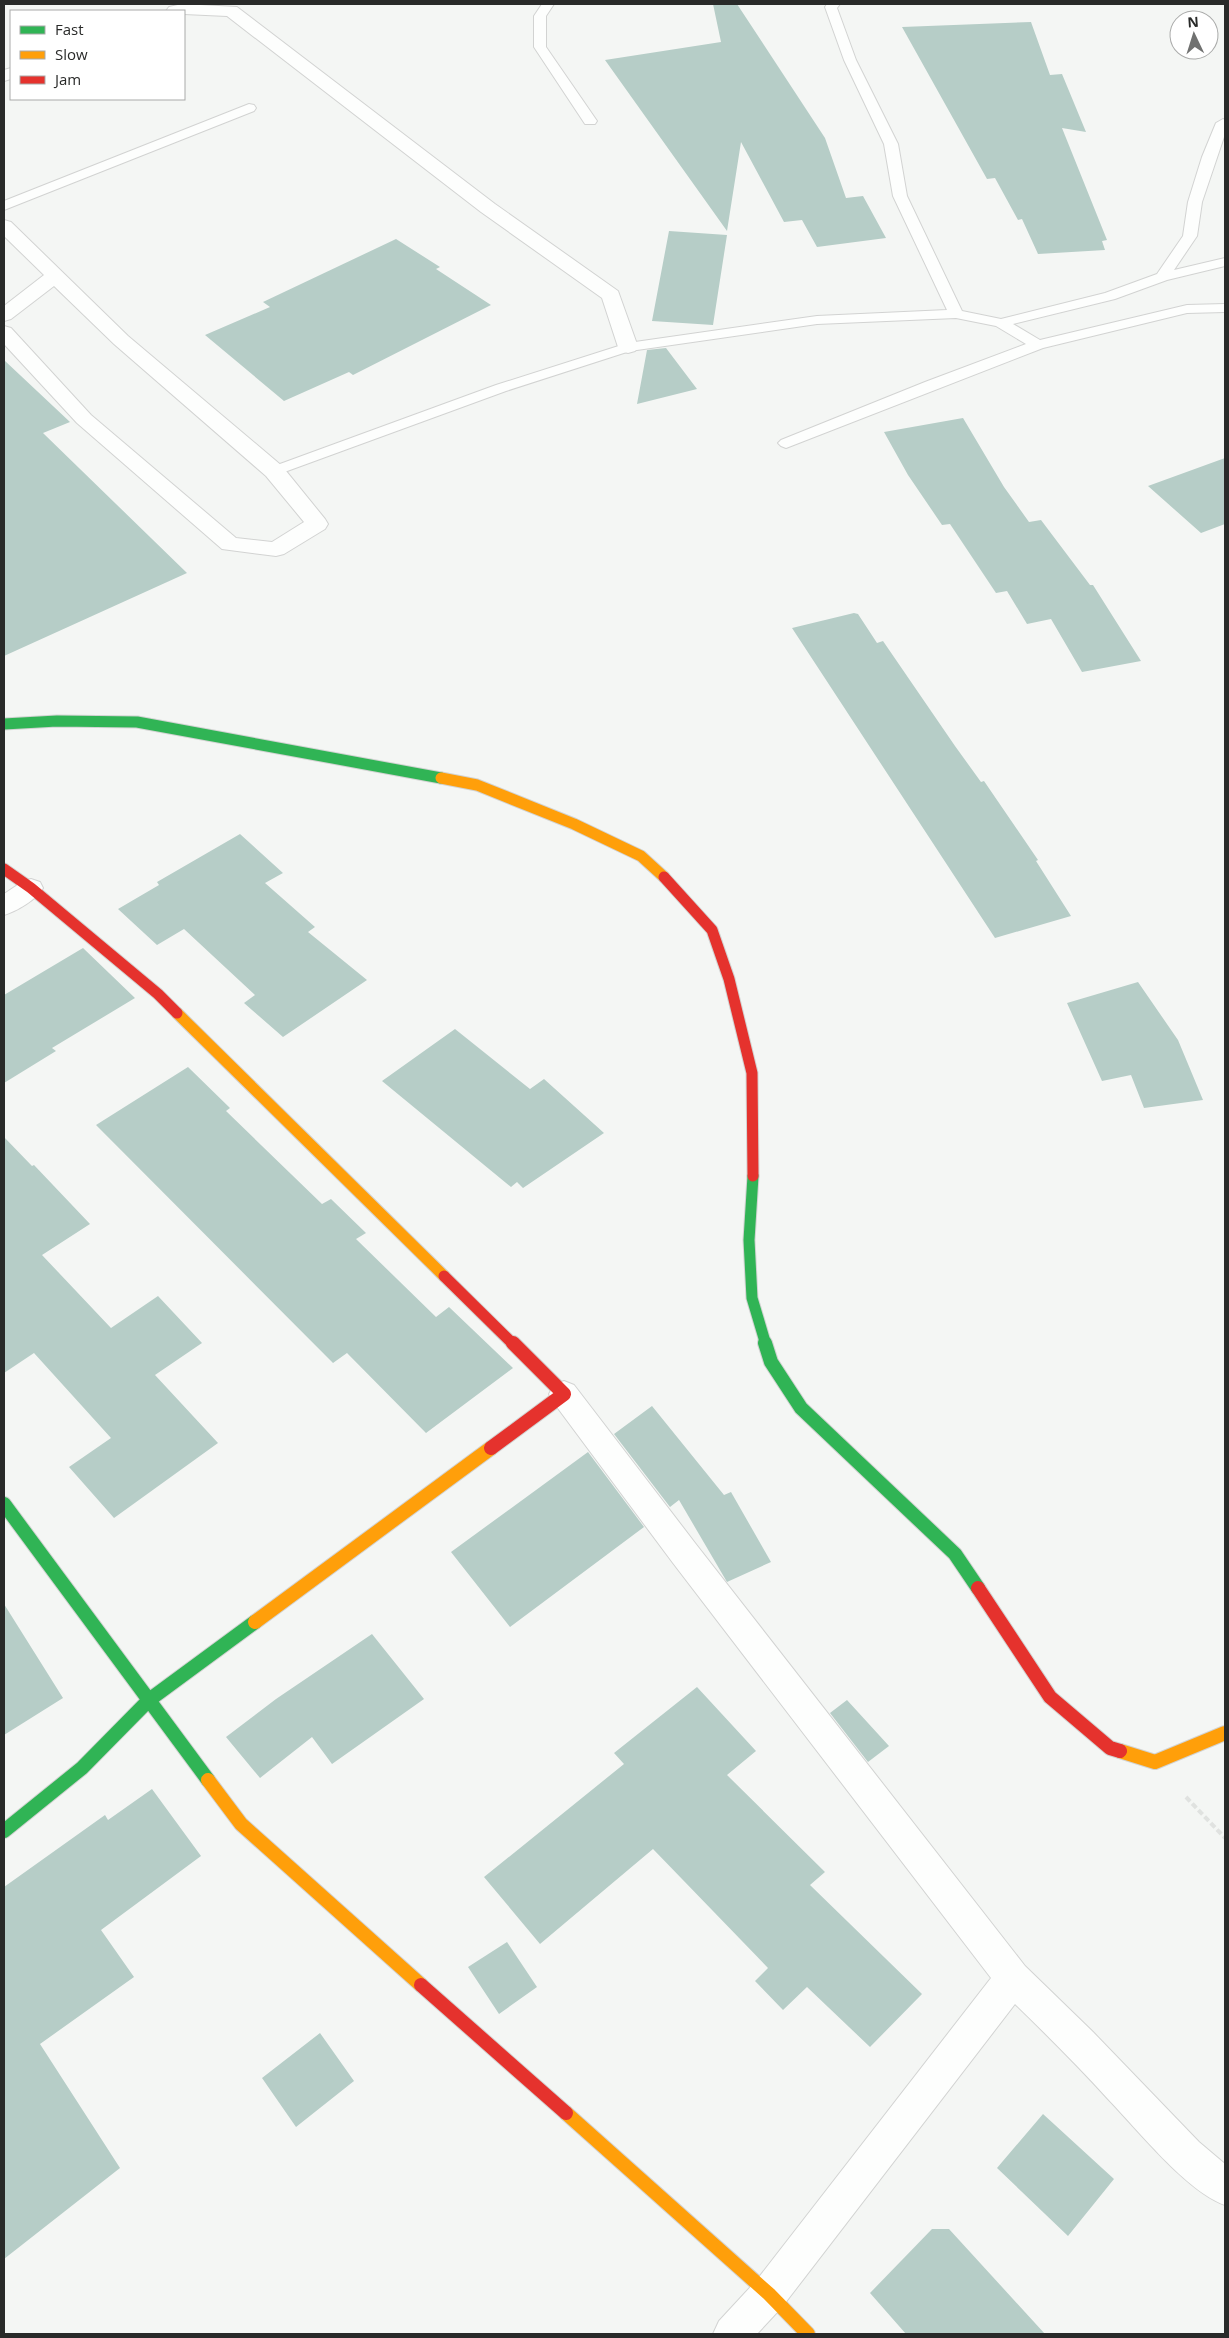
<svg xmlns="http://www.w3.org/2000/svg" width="1229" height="2338" font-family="'Open Sans',sans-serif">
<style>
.building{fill:#b6cdc7}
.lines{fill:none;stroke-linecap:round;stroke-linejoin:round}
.lane-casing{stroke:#d2d3d2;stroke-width:2}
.street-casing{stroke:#d2d3d2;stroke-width:2}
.fast-far1-casing{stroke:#d2d3d2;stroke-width:13}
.fast-casing{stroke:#d2d3d2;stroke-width:16}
.slow-far1-casing{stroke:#d2d3d2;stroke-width:13}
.slow-casing{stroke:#d2d3d2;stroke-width:16}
.jam-far1-casing{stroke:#d2d3d2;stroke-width:13}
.jam-casing{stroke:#d2d3d2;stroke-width:16}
.path{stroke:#e0e2e0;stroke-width:4;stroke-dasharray:6 3;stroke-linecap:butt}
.lane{fill:#fdfefd;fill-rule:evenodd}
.street{fill:#fdfefd;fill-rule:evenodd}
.fast-far1{stroke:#30b455;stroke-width:11}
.fast{stroke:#30b455;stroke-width:14}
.slow-far1{stroke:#ff9f0a;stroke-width:11}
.slow{stroke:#ff9f0a;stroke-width:14}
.jam-far1{stroke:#e5322d;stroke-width:11}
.jam{stroke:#e5322d;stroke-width:14}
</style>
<rect width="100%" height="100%" fill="#f4f6f4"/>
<!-- building -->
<path class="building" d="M 713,4 L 737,4 L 825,138 L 846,198 L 863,196 L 886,238 L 817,247 L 802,220 L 784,222 L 741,142 L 727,231 L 605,60 L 721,42 Z
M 1031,22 L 1050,75 L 1062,74 L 1086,132 L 1062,128 L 1107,240 L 1102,241 L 1105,250 L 1038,254 L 1022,219 L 1018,220 L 995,178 L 987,179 L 902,27 Z
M 669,231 L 727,235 L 713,325 L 652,321 Z
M 396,239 L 440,267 L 436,269 L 491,305 L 353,375 L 349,372 L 284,401 L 205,335 L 270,307 L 263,302 Z
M 666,348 L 697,389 L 637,404 L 647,350 Z
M 4,360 L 70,422 L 43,433 L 187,573 L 4,656 Z
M 963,418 L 1004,487 L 1029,522 L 1041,520 L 1090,585 L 1093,585 L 1141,661 L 1082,672 L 1051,619 L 1027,624 L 1007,591 L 996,593 L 950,524 L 942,525 L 908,475 L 884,432 Z
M 1225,458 L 1225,524 L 1201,533 L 1148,486 Z
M 854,613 L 858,614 L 877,643 L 883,641 L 955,746 L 981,782 L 984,781 L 1038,860 L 1036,861 L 1071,916 L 995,938 L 792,628 Z
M 240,834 L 283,873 L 265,883 L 315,927 L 308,932 L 367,980 L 283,1037 L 244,1003 L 255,995 L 184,929 L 157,945 L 118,909 L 159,885 L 157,882 Z
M 83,948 L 135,998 L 52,1048 L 56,1051 L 4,1083 L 4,995 Z
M 1138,982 L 1178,1040 L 1203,1100 L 1144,1108 L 1131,1075 L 1102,1081 L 1067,1003 Z
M 455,1029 L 530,1089 L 544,1079 L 604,1133 L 523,1188 L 517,1182 L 511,1187 L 382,1081 Z
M 188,1067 L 230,1108 L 226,1111 L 322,1204 L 331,1199 L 366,1233 L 356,1239 L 436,1317 L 449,1307 L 513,1368 L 426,1433 L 347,1353 L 333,1363 L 96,1125 Z
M 4,1137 L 32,1166 L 34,1165 L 90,1224 L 42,1255 L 111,1328 L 158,1296 L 202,1343 L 155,1375 L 218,1443 L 114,1518 L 69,1467 L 111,1438 L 34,1353 L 4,1373 Z
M 652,1406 L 724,1495 L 731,1492 L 771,1562 L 727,1582 L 679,1500 L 670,1507 L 614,1434 Z
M 588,1452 L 644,1527 L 510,1627 L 451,1552 Z
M 4,1604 L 63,1698 L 4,1735 Z
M 372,1634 L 424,1699 L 332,1764 L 312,1737 L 260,1778 L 226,1737 L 276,1699 Z
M 697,1687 L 756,1751 L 727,1775 L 825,1872 L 810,1885 L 922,1994 L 870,2047 L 807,1987 L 783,2010 L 755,1981 L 768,1968 L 653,1849 L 540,1944 L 484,1877 L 624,1764 L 614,1753 Z
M 847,1700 L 889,1746 L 868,1762 L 830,1713 Z
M 152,1789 L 201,1856 L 101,1930 L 134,1977 L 40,2044 L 120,2168 L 4,2259 L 4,1887 L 105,1815 L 108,1820 Z
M 507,1942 L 537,1987 L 499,2014 L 468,1967 Z
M 320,2033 L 354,2081 L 296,2127 L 262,2078 Z
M 1043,2114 L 1114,2179 L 1068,2236 L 997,2168 Z
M 932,2229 L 949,2229 L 1045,2334 L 906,2334 L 870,2293 Z"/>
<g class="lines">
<!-- lane casing -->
<g class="lane-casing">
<path id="lane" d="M 542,4 L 554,4 L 546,16 L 546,47 L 597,121 L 595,124 L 585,124 L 534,47 L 534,16 Z
M 827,4 L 840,4 L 837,8 L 856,60 L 898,144 L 907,196 L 962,311 L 1001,319 L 1105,293 L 1157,274 L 1183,236 L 1188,202 L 1202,157 L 1216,123 L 1223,119 L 1225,120 L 1225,134 L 1202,202 L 1197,236 L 1174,270 L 1225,258 L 1225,266 L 1167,280 L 1115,299 L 1013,324 L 1040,340 L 1187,305 L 1225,304 L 1225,312 L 1187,313 L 1043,348 L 786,448 L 781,446 L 778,443 L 781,440 L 925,382 L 1026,344 L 996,326 L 956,318 L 817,324 L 630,351 L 506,391 L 279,474 L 269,474 L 266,471 L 269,468 L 496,385 L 628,343 L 817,316 L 947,310 L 893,196 L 884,144 L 844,60 L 825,7 Z
M 249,104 L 254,105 L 256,108 L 254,111 L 4,210 L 4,201 Z"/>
</g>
<!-- street casing -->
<g class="street-casing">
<path id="street" d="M 182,4 L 237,7 L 495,204 L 618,291 L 638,347 L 635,351 L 628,353 L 621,351 L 618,347 L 602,298 L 481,212 L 227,16 L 184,14 L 184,11 L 166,11 L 169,7 Z
M 11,68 L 11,79 L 4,81 L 4,70 Z
M 4,220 L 11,222 L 128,336 L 282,466 L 325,519 L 328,524 L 325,529 L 284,554 L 276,556 L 222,549 L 77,423 L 4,344 L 4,326 L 11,328 L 91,415 L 236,538 L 272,542 L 304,522 L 266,476 L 114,344 L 54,286 L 11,319 L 4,321 L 4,306 L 44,275 L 4,236 Z
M 31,879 L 40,882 L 43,888 C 36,900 17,911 4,915 L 4,894 L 22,882 Z
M 564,1381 L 574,1385 L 695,1543 L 1025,1966 L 1093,2032 L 1199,2142 L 1225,2164 L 1225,2205 C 1187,2192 1137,2129 1108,2099 C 1078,2066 1047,2035 1015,2004 L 782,2307 L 757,2334 L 713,2334 L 719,2321 L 756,2281 L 991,1978 L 673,1563 L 554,1403 L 549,1394 L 554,1385 Z"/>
</g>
<!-- fast-far1 casing -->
<g class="fast-far1-casing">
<path id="fast-far1" d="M 4,724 L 57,721 L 137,722 L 441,778
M 753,1176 L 749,1240 L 752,1298 L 766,1345"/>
</g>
<!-- fast casing -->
<g class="fast-casing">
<path id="fast" d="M 765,1343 L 771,1362 L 801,1408 L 955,1554 L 978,1588
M 4,1504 L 208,1780
M 4,1831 L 82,1768 L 149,1700 L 255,1622"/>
</g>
<!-- slow-far1 casing -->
<g class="slow-far1-casing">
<path id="slow-far1" d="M 441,778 L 477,785 L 574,824 L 641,856 L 664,877
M 177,1013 L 444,1276"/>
</g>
<!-- slow casing -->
<g class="slow-casing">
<path id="slow" d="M 255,1622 L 491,1448
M 1120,1751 L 1155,1762 L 1225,1733
M 208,1780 L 241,1824 L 421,1985
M 566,2113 L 769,2294 L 808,2334"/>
</g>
<!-- jam-far1 casing -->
<g class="jam-far1-casing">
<path id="jam-far1" d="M 4,869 L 31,888 L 158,994 L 177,1013
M 664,877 L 712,930 L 729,979 L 752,1073 L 753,1176
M 444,1276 L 514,1345"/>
</g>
<!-- jam casing -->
<g class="jam-casing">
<path id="jam" d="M 491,1448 L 564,1394 L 513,1343
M 978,1588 L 1050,1697 L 1110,1748 L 1120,1751
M 421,1985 L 566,2113"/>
</g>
<!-- path -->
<path class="path" d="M 1186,1797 L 1225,1838"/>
<!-- lane -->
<use href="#lane" class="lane"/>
<!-- street -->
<use href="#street" class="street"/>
<!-- fast-far1 -->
<use href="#fast-far1" class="fast-far1"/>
<!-- fast -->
<use href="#fast" class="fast"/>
<!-- slow-far1 -->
<use href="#slow-far1" class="slow-far1"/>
<!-- slow -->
<use href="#slow" class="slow"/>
<!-- jam-far1 -->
<use href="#jam-far1" class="jam-far1"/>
<!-- jam -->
<use href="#jam" class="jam"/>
</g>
<!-- border -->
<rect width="1229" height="2338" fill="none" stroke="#292a29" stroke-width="10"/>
<!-- legend -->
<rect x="10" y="10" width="175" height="90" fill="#ffffff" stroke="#a9aaa9"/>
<rect x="20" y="26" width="25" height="8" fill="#30b455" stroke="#a9aaa9"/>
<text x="55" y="35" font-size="15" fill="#292a29">Fast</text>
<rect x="20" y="51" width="25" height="8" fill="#ff9f0a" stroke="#a9aaa9"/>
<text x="55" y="60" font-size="15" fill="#292a29">Slow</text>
<rect x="20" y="76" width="25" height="8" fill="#e5322d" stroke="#a9aaa9"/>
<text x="55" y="85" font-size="15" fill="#292a29">Jam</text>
<!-- north arrow -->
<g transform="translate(1194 35) rotate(356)"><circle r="24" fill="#ffffff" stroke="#a9aaa9"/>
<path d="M0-4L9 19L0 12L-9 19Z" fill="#707170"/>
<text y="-8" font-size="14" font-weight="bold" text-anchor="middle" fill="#292a29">N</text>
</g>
</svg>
